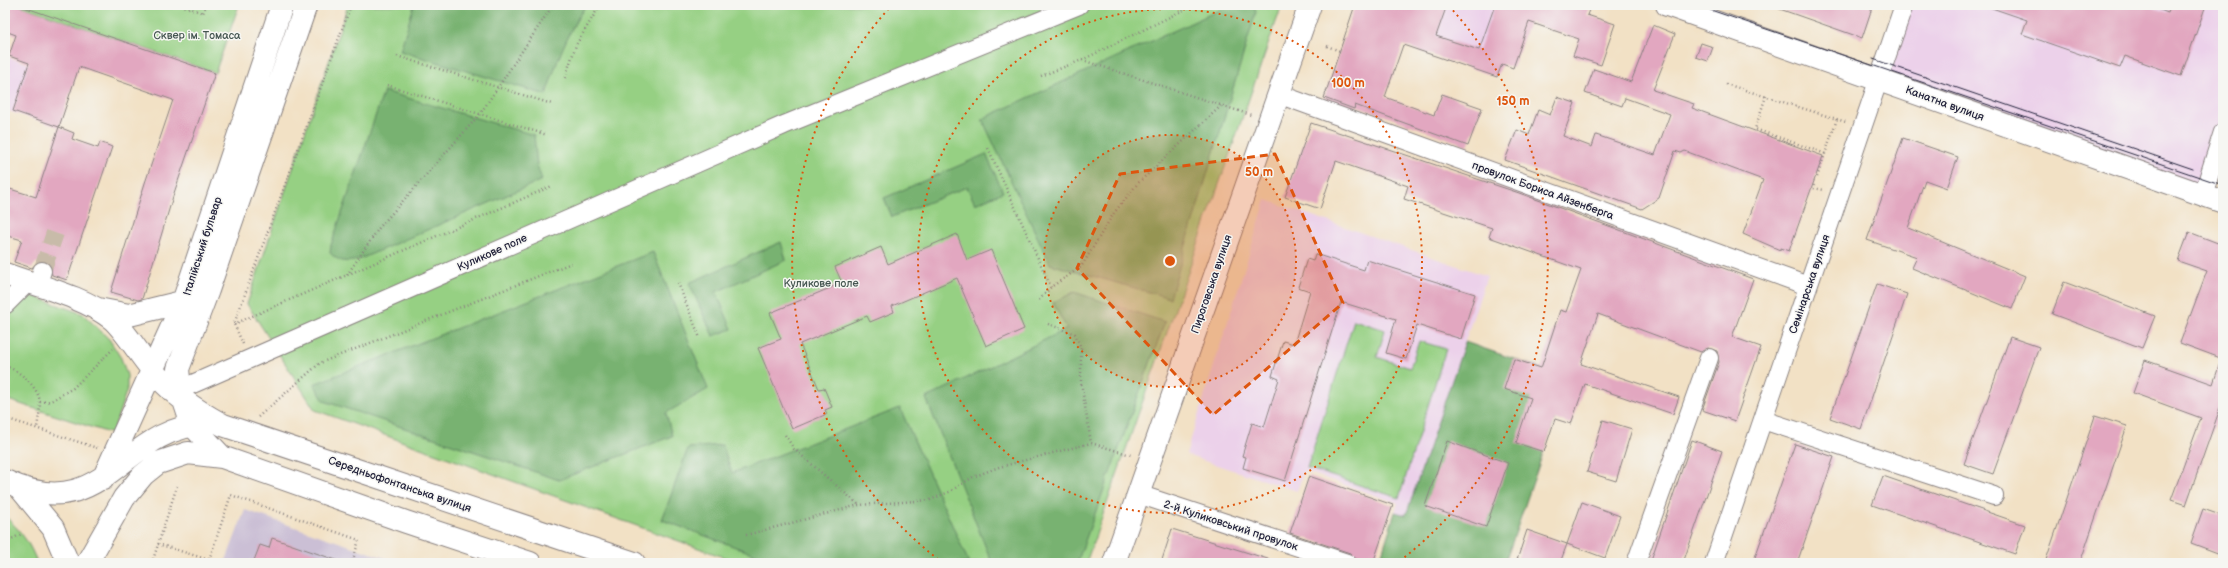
<svg xmlns="http://www.w3.org/2000/svg" width="2228" height="568" font-family="'Balsamiq Sans',sans-serif">
<style>
.built{fill:#ecd1ea}
.industrial{fill:#cbbfd5}
.green{fill:#96d083;stroke:#5c795f}
.forest{fill:#78b271;stroke:#4d6a56}
.building{fill:#e2a7c0}
.lines{fill:none;stroke-linecap:round;stroke-linejoin:round}
.minor-tunnel{stroke:#c8bba9;stroke-width:18;stroke-dasharray:18 9;stroke-linecap:butt}
.minor-casing{stroke:#8a8280;stroke-width:20}
.major-casing{stroke:#8a8280;stroke-width:24}
.path{stroke:#8a8280;stroke-width:2.5;stroke-dasharray:1 3;stroke-linecap:butt}
.minor{stroke:#fff;stroke-width:18}
.major{stroke:#fff;stroke-width:22}
.tram{stroke:#22223b;stroke-width:1}
.marked{fill:#de560e;fill-opacity:0.2;stroke:#de560e;stroke-width:3;stroke-dasharray:8 5;stroke-linejoin:round}
.ring{fill:none;stroke:#de560e;stroke-width:2;stroke-dasharray:2 4}
.labels{text-anchor:middle;stroke-width:3;stroke-linejoin:round;paint-order:stroke}
.park-label{font-size:11px;fill:#455651;stroke:#f6f6f2}
.street-label{font-size:11px;fill:#22223b;stroke:#f6f6f2}
.centre{fill:#de560e;stroke:#f6f6f2;stroke-width:2}
.ring-label{font-size:12px;text-anchor:middle;font-weight:bold;fill:#de560e;stroke:#f6f6f2;stroke-width:3;stroke-linejoin:round;paint-order:stroke}
</style>
<rect width="100%" height="100%" fill="#f6f6f2"/>
<filter id="ink" filterUnits="userSpaceOnUse"><feTurbulence type="fractalNoise" baseFrequency=".025" numOctaves="2"/><feDisplacementMap in="SourceGraphic" scale="8" xChannelSelector="R" yChannelSelector="G"/><feConvolveMatrix kernelMatrix="1 2 1 2 8 2 1 2 1" color-interpolation-filters="sRGB"/></filter>
<filter id="wash" filterUnits="userSpaceOnUse"><feTurbulence type="fractalNoise" baseFrequency=".012" numOctaves="4" result="noise"/><feDisplacementMap in="SourceGraphic" scale="16" xChannelSelector="R" yChannelSelector="G"/><feGaussianBlur stdDeviation="0.9" result="paint"/><feColorMatrix in="noise" values="0 0 0 0 0 0 0 0 0 0 0 0 0 0 0 0 0 1.4 0 .05"/><feComposite in="paint" operator="in"/></filter>
<g filter="url(#wash)">
<rect width="100%" height="100%" fill="#f2e1c5"/>
<!-- built -->
<path class="built" d="M 1422,5 L 1522,5 L 1497,77 L 1408,47 Z
M 1905,5 L 2223,5 L 2223,126 L 2201,191 L 1879,79 Z
M 5,56 L 75,79 L 59,127 L 5,110 Z
M 1266,200 L 1487,276 L 1406,515 L 1395,512 L 1398,503 L 1304,471 L 1297,491 L 1186,455 Z"/>
<!-- industrial -->
<path class="industrial" d="M 245,510 L 356,548 L 400,563 L 225,563 Z"/>
<!-- green -->
<path class="green" d="M 18,5 L 239,5 L 215,73 Z
M 348,5 L 1282,5 L 1086,563 L 740,563 L 315,410 L 247,304 Z
M 5,286 L 83,314 L 109,339 L 121,358 L 127,375 L 127,389 L 112,434 L 5,399 Z
M 1354,320 L 1385,330 L 1377,357 L 1410,368 L 1419,341 L 1446,349 L 1399,498 L 1307,468 Z
M 5,516 C 20,530 31,544 37,563 L 5,563 Z"/>
<!-- forest -->
<path class="forest" d="M 414,5 L 586,5 C 567,33 556,63 546,95 L 400,51 Z
M 1230,5 L 1253,5 L 1256,12 L 1170,298 L 1050,264 L 982,119 Z
M 384,91 L 534,135 L 537,165 L 542,180 L 358,260 C 346,263 339,262 330,253 L 331,245 Z
M 986,154 L 1003,192 L 975,204 L 967,187 L 892,217 L 884,198 Z
M 781,242 L 786,260 L 716,292 L 732,329 L 713,336 L 689,283 Z
M 653,252 L 708,389 L 666,413 L 672,436 L 559,480 L 324,401 L 314,384 Z
M 1074,292 L 1165,322 L 1077,563 L 992,563 L 926,398 L 1067,329 L 1053,303 Z
M 1465,342 L 1569,378 L 1505,563 L 1379,563 L 1395,512 L 1406,515 Z
M 900,408 L 969,563 L 779,563 L 662,520 L 688,448 L 722,445 L 732,473 Z"/>
<g id="blocks">
<!-- building -->
<path class="building" d="M 5,5 L 18,5 L 215,73 L 174,193 L 142,299 L 138,300 L 111,292 L 145,183 L 173,100 L 79,67 L 59,127 L 13,111 L 29,63 L 9,56 L 16,35 L 5,31 Z
M 1355,5 L 1447,5 L 1436,36 L 1479,50 L 1495,5 L 1591,5 L 1587,15 L 1615,24 L 1601,65 L 1573,56 L 1579,39 L 1529,22 L 1513,68 L 1502,64 L 1497,77 L 1403,45 L 1385,97 L 1434,115 L 1442,94 L 1482,108 L 1468,146 L 1355,105 L 1354,109 L 1324,98 Z
M 1774,5 L 1873,5 L 1862,38 L 1774,7 Z
M 1989,5 L 2146,5 L 2168,13 L 2171,5 L 2206,5 L 2181,76 L 2125,56 L 2120,68 L 2022,34 L 2027,20 L 1989,7 Z
M 1653,25 L 1675,34 L 1653,90 L 1694,104 L 1692,108 L 1823,156 L 1789,251 L 1780,248 L 1780,250 L 1743,234 L 1763,180 L 1685,151 L 1681,153 L 1675,151 L 1659,198 L 1642,209 L 1505,160 L 1517,130 L 1529,135 L 1538,110 L 1550,115 L 1557,97 L 1575,103 L 1563,136 L 1592,147 L 1596,135 L 1655,155 L 1670,114 L 1625,98 L 1622,106 L 1585,93 L 1594,69 L 1631,82 Z
M 1701,43 L 1713,47 L 1708,61 L 1696,57 Z
M 1311,123 L 1519,193 L 1753,279 L 1732,337 L 1761,347 L 1735,421 L 1702,410 L 1719,362 L 1717,351 L 1708,348 L 1701,352 L 1598,314 L 1581,364 L 1679,397 L 1673,414 L 1585,384 L 1571,424 L 1555,419 L 1544,452 L 1516,443 L 1531,398 L 1504,389 L 1514,359 L 1541,368 L 1560,310 L 1566,312 L 1581,270 L 1489,237 L 1492,228 L 1404,199 L 1408,186 L 1336,161 L 1320,209 L 1285,197 Z
M 59,127 L 74,133 L 72,139 L 98,148 L 100,142 L 112,147 L 67,280 L 52,275 L 50,265 L 45,261 L 36,263 L 32,268 L 14,262 L 22,240 L 5,235 L 5,196 L 8,197 L 10,189 L 36,197 Z
M 1903,138 L 1958,157 L 1947,188 L 1925,180 L 1908,228 L 2025,276 L 2012,309 L 1912,268 L 1917,257 L 1867,240 Z
M 2189,232 L 2223,245 L 2223,359 L 2180,343 L 2207,271 L 2178,261 Z
M 957,234 L 967,260 L 991,250 L 1024,329 L 986,346 L 957,278 L 892,306 L 894,312 L 870,322 L 867,316 L 800,344 L 819,389 L 824,388 L 832,407 L 825,410 L 827,414 L 792,429 L 758,348 L 781,339 L 770,313 L 842,283 L 835,267 L 881,247 L 888,264 Z
M 1315,254 L 1364,270 L 1367,260 L 1475,294 L 1461,339 L 1417,325 L 1406,359 L 1386,353 L 1396,319 L 1341,302 L 1285,481 L 1243,468 L 1246,457 L 1242,456 L 1252,423 L 1264,427 L 1279,379 L 1272,376 L 1283,341 L 1294,344 L 1310,291 L 1298,287 L 1307,259 L 1313,261 Z
M 2064,282 L 2155,316 L 2142,348 L 2052,314 Z
M 1877,284 L 1907,294 L 1861,429 L 1830,418 Z
M 2010,337 L 2039,347 L 1993,474 L 1964,464 Z
M 2145,360 L 2213,384 L 2221,360 L 2223,361 L 2223,400 L 2186,505 L 2171,500 L 2201,418 L 2133,393 Z
M 2095,416 L 2127,426 L 2080,563 L 2045,563 Z
M 1603,420 L 1632,429 L 1616,481 L 1587,472 Z
M 1692,440 L 1722,451 L 1683,563 L 1650,563 Z
M 1447,441 L 1508,463 L 1486,527 L 1425,506 Z
M 1795,444 L 1834,457 L 1797,563 L 1753,563 Z
M 1309,476 L 1393,505 L 1373,563 L 1356,559 L 1350,553 L 1290,533 Z
M 1883,476 L 2025,525 L 2015,554 L 1872,505 Z
M 1582,502 L 1620,516 L 1605,558 L 1567,544 Z
M 2203,509 L 2223,516 L 2223,555 L 2191,543 Z
M 1172,529 L 1271,560 L 1271,563 L 1161,563 Z
M 1527,530 L 1567,544 L 1560,563 L 1516,563 Z
M 272,538 L 339,561 L 339,563 L 253,563 L 260,545 L 269,548 Z"/>
</g>
</g>
<g filter="url(#ink)">
<use href="#blocks" fill-opacity="0" stroke="#8a8280" stroke-width="1"/>
<g class="lines">
<!-- minor-tunnel -->
<path class="minor-tunnel" d="M 42,271 L 55,233"/>
<!-- minor casing -->
<g class="minor-casing">
<path id="minor" d="M 1278,94 L 1808,286
M 2203,195 L 2223,132
M 37,285 L 42,271
M 5,305 L 28,282
M 172,393 L 784,125 L 1079,5
M 1763,420 L 1994,496
M 1138,494 L 1347,563
M 1636,563 L 1709,358
M 1714,563 L 1904,5"/>
</g>
<!-- major casing -->
<g class="major-casing">
<path id="major" d="M 1667,5 L 2223,202
M 5,274 C 38,286 85,297 112,319 C 124,329 139,354 150,367 C 170,393 194,409 223,425 L 634,563
M 98,309 L 129,315 L 194,299
M 222,457 L 192,425 L 180,389 L 178,369 L 208,290 L 306,5
M 103,479 L 183,302 L 282,5
M 5,481 C 106,528 119,428 206,424
M 20,488 L 53,528 L 68,563
M 87,563 L 124,498 L 143,475 L 158,463 L 188,453 L 222,457 L 406,522 L 530,563
M 1114,563 L 1310,5"/>
</g>
<!-- path -->
<path class="path" d="M 181,5 L 203,13 L 206,5
M 1327,46 L 1340,51
M 397,56 L 552,104
M 1082,60 L 1251,115
M 1041,76 L 1082,60 L 1194,5
M 565,78 L 576,45 L 600,5
M 1726,84 L 1846,122
M 387,85 L 547,135
M 1766,96 L 1755,129 L 1826,154
M 988,148 L 1051,287
M 1817,177 L 1837,119
M 1814,185 L 1813,188 L 1824,190
M 1764,248 L 1766,245
M 347,275 L 379,228 L 480,114 L 553,5
M 678,283 L 700,338
M 1039,300 L 1051,287 L 1081,267 L 1114,213 L 1138,183 L 1221,106
M 234,324 L 552,186
M 1048,324 L 1075,334 L 1081,348 L 1081,382 L 1091,443 L 1131,455
M 243,344 L 234,324 L 351,5
M 5,366 C 19,370 39,387 40,403 C 40,411 38,420 37,428
M 40,402 L 51,401 L 73,388 L 113,349
M 258,417 L 320,363 L 574,262
M 5,418 L 97,448
M 785,435 L 794,449 L 859,505
M 746,535 L 859,505 L 930,500 L 949,492 L 973,477 L 999,467 L 1091,443
M 5,542 L 22,534
M 158,544 L 209,560
M 152,563 L 177,486
M 208,563 L 231,495 L 359,540 L 352,563"/>
<!-- minor -->
<use href="#minor" class="minor"/>
<!-- major -->
<use href="#major" class="major"/>
<!-- tram -->
<path class="tram" d="M 1696,5 L 2223,185
M 1873,59 L 2193,169"/>
</g>
</g>
<!-- marked area -->
<path class="marked" d="M 1275,154 L 1343,303 L 1213,415 L 1077,268 L 1120,174 Z"/>
<!-- distance rings -->
<circle cx="1170" cy="261" r="126" fill="#de560e" fill-opacity=".12"/>
<g class="ring">
<circle cx="1170" cy="261" r="126"/>
<circle cx="1170" cy="261" r="252"/>
<path d="M943 563A378 378 0 0 1 891 6M1449 6A378 378 0 0 1 1397 563"/>
</g>
<g class="labels">
<!-- park labels -->
<g class="park-label">
<text x="197" y="39">Сквер ім. Томаса</text>
<text x="821" y="287">Куликове поле</text>
</g>
<!-- street labels -->
<g class="street-label">
<text transform="translate(1945 103) rotate(20)" y="4">Канатна вулиця</text>
<text transform="translate(1543 190) rotate(20)" y="4">провулок Бориса Айзенберга</text>
<text transform="translate(202 246) rotate(-72)" y="4">Італійський бульвар</text>
<text transform="translate(492 252) rotate(-24)" y="4">Куликове поле</text>
<text transform="translate(1211 284) rotate(-71)" y="4">Пироговська вулиця</text>
<text transform="translate(1809 284) rotate(-71)" y="4">Семінарська вулиця</text>
<text transform="translate(400 484) rotate(19)" y="4">Середньофонтанська вулиця</text>
<text transform="translate(1231 525) rotate(18)" y="4">2-й Куликовський провулок</text>
</g>
</g>
<circle cx="1170" cy="261" r="6" class="centre"/>
<g class="ring-label">
<text x="1348" y="87">100 m</text>
<text x="1513" y="105">150 m</text>
<text x="1259" y="176">50 m</text>
</g>
<!-- margin -->
<rect width="2228" height="568" fill="none" stroke="#f6f6f2" stroke-width="20"/>
</svg>
